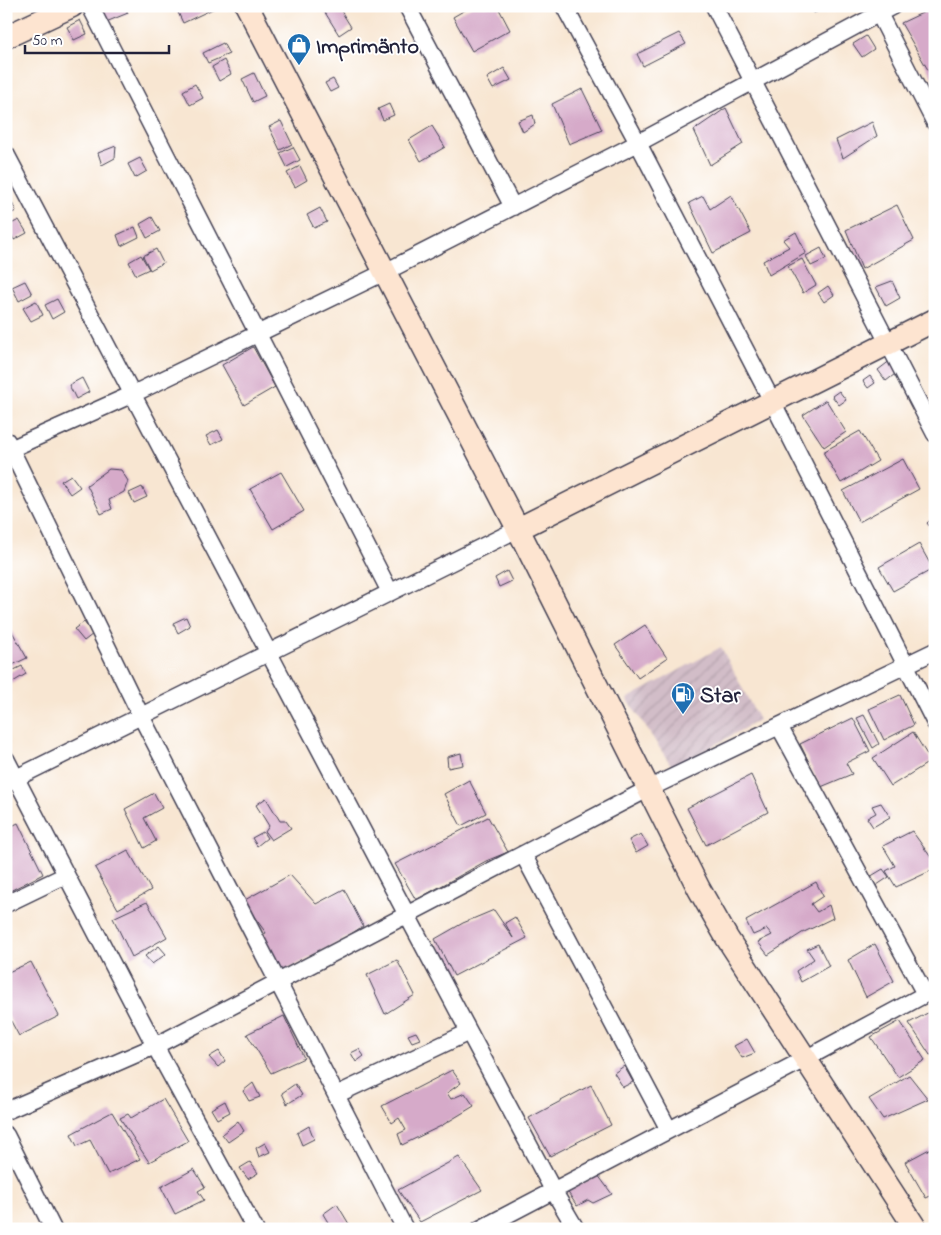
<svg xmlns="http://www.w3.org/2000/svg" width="941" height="1235" font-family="'Indie Flower',sans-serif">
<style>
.industrial{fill:url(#industrial-furrows)}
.building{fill:#d6aac9}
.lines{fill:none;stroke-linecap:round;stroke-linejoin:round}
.street-casing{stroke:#423f52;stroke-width:19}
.secondary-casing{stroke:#423f52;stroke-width:25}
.street{stroke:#fff;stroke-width:16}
.secondary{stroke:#fde4d0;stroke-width:22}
.labels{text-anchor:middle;stroke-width:4;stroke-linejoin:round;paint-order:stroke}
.poi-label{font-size:22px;font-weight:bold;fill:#22223b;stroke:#fff;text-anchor:start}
</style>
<defs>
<pattern id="industrial-furrows" width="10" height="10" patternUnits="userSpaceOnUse" patternTransform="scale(1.25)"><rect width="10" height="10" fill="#d2bdc8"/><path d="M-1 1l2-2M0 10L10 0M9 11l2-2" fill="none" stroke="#b4a2ad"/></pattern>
</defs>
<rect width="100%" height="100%" fill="#fff"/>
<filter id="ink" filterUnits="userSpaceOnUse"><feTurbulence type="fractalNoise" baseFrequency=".02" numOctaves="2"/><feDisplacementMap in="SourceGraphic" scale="10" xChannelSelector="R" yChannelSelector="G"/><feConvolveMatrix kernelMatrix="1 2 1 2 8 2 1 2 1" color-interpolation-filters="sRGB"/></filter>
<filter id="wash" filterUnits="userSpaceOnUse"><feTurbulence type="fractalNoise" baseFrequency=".0096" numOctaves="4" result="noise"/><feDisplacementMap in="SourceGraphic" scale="20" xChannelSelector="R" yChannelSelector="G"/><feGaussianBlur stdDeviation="1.12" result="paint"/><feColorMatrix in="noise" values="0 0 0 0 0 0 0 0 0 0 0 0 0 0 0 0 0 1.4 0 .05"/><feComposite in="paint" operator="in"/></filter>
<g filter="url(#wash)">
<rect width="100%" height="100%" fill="#f8e6d2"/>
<!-- industrial -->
<path class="industrial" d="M 721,647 L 759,720 L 673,768 L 627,699 Z"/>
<g id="blocks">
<!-- building -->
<path class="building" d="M 113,6 L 124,6 L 128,13 L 106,22 L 102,12 Z
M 175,6 L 219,6 L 183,23 Z
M 321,6 L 338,6 L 351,27 L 339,35 Z
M 472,6 L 504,6 L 499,9 L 510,30 L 472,51 L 453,17 Z
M 810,6 L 831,6 L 814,13 Z
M 935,7 L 935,82 L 901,23 Z
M 80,20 L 87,34 L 74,40 L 67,27 Z
M 679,33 L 686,44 L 643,66 L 637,54 Z
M 866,36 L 874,49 L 862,57 L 853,44 Z
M 223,43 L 229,54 L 208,63 L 203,53 Z
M 224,60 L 231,74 L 219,81 L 212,67 Z
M 504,68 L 511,80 L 493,89 L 487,78 Z
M 254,73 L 265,96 L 253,102 L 242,79 Z
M 333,79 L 338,88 L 330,92 L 325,83 Z
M 195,84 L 203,98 L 190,105 L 183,91 Z
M 582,89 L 602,130 L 569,144 L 552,104 Z
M 389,104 L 394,115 L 383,120 L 378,109 Z
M 726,108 L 743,144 L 710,165 L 694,130 Z
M 533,115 L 535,124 L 523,132 L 518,121 Z
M 281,121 L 292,144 L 280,150 L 269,127 Z
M 872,122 L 877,136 L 843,158 L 836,140 Z
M 432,126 L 445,147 L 421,161 L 409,140 Z
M 116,146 L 115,158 L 102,165 L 98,153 Z
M 293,147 L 300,160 L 287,167 L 280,153 Z
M 140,158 L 147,171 L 135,178 L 128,164 Z
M 300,166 L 307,180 L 295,187 L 287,173 Z
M 731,195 L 751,233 L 713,253 L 689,203 L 703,196 L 710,209 Z
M 9,197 L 16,211 L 6,216 L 6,198 Z
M 897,205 L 914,240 L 862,269 L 846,230 Z
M 320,208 L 327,222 L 314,228 L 307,215 Z
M 152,217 L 160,231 L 147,238 L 140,224 Z
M 19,220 L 27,233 L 14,240 L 7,226 Z
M 135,227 L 139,237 L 121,246 L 117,235 Z
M 796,232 L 806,253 L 769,275 L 763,261 L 789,247 L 783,240 Z
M 821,248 L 826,259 L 811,266 L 806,256 Z
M 156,249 L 163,263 L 150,270 L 143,256 Z
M 141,255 L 149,269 L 136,275 L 129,262 Z
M 802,259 L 816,285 L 803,293 L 788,266 Z
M 25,281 L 32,294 L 19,301 L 12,287 Z
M 892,281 L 900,298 L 886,306 L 876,287 Z
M 828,286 L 834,295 L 824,302 L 818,293 Z
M 57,299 L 64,312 L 52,319 L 45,305 Z
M 36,301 L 43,315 L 31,321 L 23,308 Z
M 253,347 L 275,387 L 244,405 L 222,365 Z
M 891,360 L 899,371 L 886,381 L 878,370 Z
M 870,376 L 875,383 L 868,388 L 863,381 Z
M 82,378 L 89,392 L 76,399 L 69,385 Z
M 839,391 L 846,400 L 839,405 L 832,396 Z
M 826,400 L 846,432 L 824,447 L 803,415 Z
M 218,430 L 223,439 L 211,445 L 206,436 Z
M 860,431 L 878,461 L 841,483 L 823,452 Z
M 903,459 L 919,489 L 859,522 L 843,491 Z
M 109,469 L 121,470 L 128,481 L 124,492 L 109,500 L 112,509 L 101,514 L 87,485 Z
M 281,472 L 304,511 L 273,529 L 250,489 Z
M 71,475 L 80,487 L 70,494 L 61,481 Z
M 142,487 L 147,497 L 134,503 L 129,493 Z
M 935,516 L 935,530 L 933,531 L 927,523 Z
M 919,544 L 933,569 L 893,591 L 879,567 Z
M 507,571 L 512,581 L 499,587 L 495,578 Z
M 186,617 L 190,626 L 178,633 L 173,623 Z
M 6,621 L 27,658 L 6,668 Z
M 84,622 L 93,634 L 84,641 L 74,629 Z
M 645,625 L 667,658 L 638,678 L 615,645 Z
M 22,666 L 26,674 L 8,685 L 6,674 Z
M 900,695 L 914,725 L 884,740 L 869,709 Z
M 864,715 L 879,744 L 873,748 L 857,718 Z
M 853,718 L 870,751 L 846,763 L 852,774 L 821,787 L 800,744 Z
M 913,732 L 931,761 L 891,786 L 873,758 Z
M 461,753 L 463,765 L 448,768 L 447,757 Z
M 751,775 L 768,812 L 706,845 L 687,808 Z
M 469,780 L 486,813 L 461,826 L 444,794 Z
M 154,793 L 162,808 L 144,818 L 156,841 L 144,848 L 125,809 Z
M 266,798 L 280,821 L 286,821 L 291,828 L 271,840 L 265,832 L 269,826 L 256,805 Z
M 881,803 L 890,817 L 873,827 L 867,818 L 876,813 L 872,806 Z
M 488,817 L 508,852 L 486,861 L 416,900 L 395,864 Z
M 18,823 L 43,874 L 6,893 L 6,829 Z
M 912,831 L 935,863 L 935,869 L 896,887 L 886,871 L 895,866 L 883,846 Z
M 263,832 L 267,838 L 257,846 L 252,838 Z
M 641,834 L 648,846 L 636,853 L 629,840 Z
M 128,850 L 151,890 L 118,909 L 95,868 Z
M 883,869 L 889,877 L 874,887 L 868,878 Z
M 290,875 L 316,904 L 344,889 L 363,926 L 342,940 L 283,972 L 257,938 L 266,933 L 243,901 Z
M 816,882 L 823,896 L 811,904 L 817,912 L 829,905 L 833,918 L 802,933 L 768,955 L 758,942 L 772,935 L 767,929 L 753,935 L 746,921 Z
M 147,902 L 167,937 L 132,957 L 113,918 Z
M 494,910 L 513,938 L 505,923 L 515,917 L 527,938 L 454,976 L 435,939 L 463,923 Z
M 818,944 L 829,966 L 801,982 L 796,971 L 814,959 L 807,949 Z
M 875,944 L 894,981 L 866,997 L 848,960 Z
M 159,946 L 166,954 L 152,964 L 145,956 Z
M 397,960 L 415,995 L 385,1014 L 367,975 Z
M 31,962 L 59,1016 L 19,1036 L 6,1012 L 6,973 Z
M 935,1009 L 935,1053 L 930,1055 L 909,1023 Z
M 284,1016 L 304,1058 L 271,1073 L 247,1034 Z
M 900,1021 L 925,1060 L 898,1077 L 871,1037 Z
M 416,1032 L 420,1039 L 412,1042 L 408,1035 Z
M 747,1039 L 755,1053 L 742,1058 L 734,1046 Z
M 359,1049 L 364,1056 L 356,1062 L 351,1053 Z
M 219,1051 L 225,1061 L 218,1067 L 209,1057 Z
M 624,1066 L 633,1082 L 623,1087 L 614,1073 Z
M 452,1070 L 461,1083 L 447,1093 L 451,1099 L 465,1093 L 474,1106 L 441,1126 L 402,1145 L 398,1134 L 406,1130 L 399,1118 L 392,1123 L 382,1106 Z
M 909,1075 L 928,1099 L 883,1119 L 869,1099 Z
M 253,1083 L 260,1097 L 249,1101 L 243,1091 Z
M 295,1084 L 302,1095 L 287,1104 L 282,1093 Z
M 591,1085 L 611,1125 L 550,1156 L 529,1118 Z
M 163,1099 L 188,1141 L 149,1162 L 120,1118 L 128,1114 L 131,1118 Z
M 225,1101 L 230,1112 L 217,1119 L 211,1109 Z
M 112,1112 L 140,1159 L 108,1174 L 90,1140 L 77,1146 L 71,1134 Z
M 238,1121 L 244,1131 L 228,1142 L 222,1134 Z
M 309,1126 L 314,1139 L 302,1145 L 297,1133 Z
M 265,1143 L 270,1152 L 259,1157 L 256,1148 Z
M 935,1146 L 935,1194 L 926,1198 L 905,1162 Z
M 459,1157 L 482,1190 L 420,1222 L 398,1190 Z
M 250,1162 L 258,1173 L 248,1179 L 240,1168 Z
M 194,1169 L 205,1187 L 198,1191 L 204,1200 L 175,1214 L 161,1187 Z
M 598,1175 L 612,1194 L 593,1203 L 588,1200 L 577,1206 L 567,1191 Z
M 337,1204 L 352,1229 L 332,1229 L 323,1214 Z"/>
</g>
</g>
<g filter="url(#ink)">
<use href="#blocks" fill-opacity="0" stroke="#423f52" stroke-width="1"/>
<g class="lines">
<!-- street casing -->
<g class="street-casing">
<path id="street" d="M 90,6 L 390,592
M 407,6 L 513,207
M 564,6 L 638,143 L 772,401 L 935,723
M 714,6 L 935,434
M 875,6 L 935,123
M 6,154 L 407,915 L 553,1190 L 576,1229
M 7,441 L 141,716 L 405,1229
M 6,451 L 133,394 L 385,272 L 638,143 L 893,6
M 779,726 L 925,994
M 6,759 L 155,1046 L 255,1229
M 6,783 L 518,529
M 523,854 L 669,1130
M 6,904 L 66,875
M 336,1095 L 469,1032
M 6,1111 L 155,1046 L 648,789 L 935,651
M 6,1135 L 53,1229
M 480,1229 L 805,1059 L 935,989"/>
</g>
<!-- secondary casing -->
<g class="secondary-casing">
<path id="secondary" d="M 247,6 L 518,529 L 699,889 L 727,938 L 916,1229
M 6,37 L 72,6
M 518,529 L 935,320"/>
</g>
<!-- street -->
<use href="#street" class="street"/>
<!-- secondary -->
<use href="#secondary" class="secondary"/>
</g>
</g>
<!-- icons -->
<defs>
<g id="shop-pin" transform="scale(1.25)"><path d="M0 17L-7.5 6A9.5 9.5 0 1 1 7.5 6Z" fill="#1f6fb2" stroke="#fff"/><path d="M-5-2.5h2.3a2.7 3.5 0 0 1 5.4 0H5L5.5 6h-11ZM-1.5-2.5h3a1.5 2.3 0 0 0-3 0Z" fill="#fff"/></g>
<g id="fuel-pin" transform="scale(1.25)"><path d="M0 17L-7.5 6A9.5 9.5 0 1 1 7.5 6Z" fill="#1f6fb2" stroke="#fff"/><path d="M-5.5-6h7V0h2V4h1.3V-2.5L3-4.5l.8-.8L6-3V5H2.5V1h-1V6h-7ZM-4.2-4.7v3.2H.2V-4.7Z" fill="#fff"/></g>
</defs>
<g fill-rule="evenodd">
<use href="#shop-pin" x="299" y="45"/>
<use href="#fuel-pin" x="683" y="694"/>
</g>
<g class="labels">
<!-- poi labels -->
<g class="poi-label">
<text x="316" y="53">Imprimänto</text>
<text x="700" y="702">Star</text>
</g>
</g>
<!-- margin -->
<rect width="941" height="1235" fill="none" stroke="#fff" stroke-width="25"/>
<!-- scale -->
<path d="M25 45v8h144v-8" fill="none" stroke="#22223b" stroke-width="2.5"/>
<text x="32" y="45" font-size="15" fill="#22223b" stroke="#ffffff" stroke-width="4" paint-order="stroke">50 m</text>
</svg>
